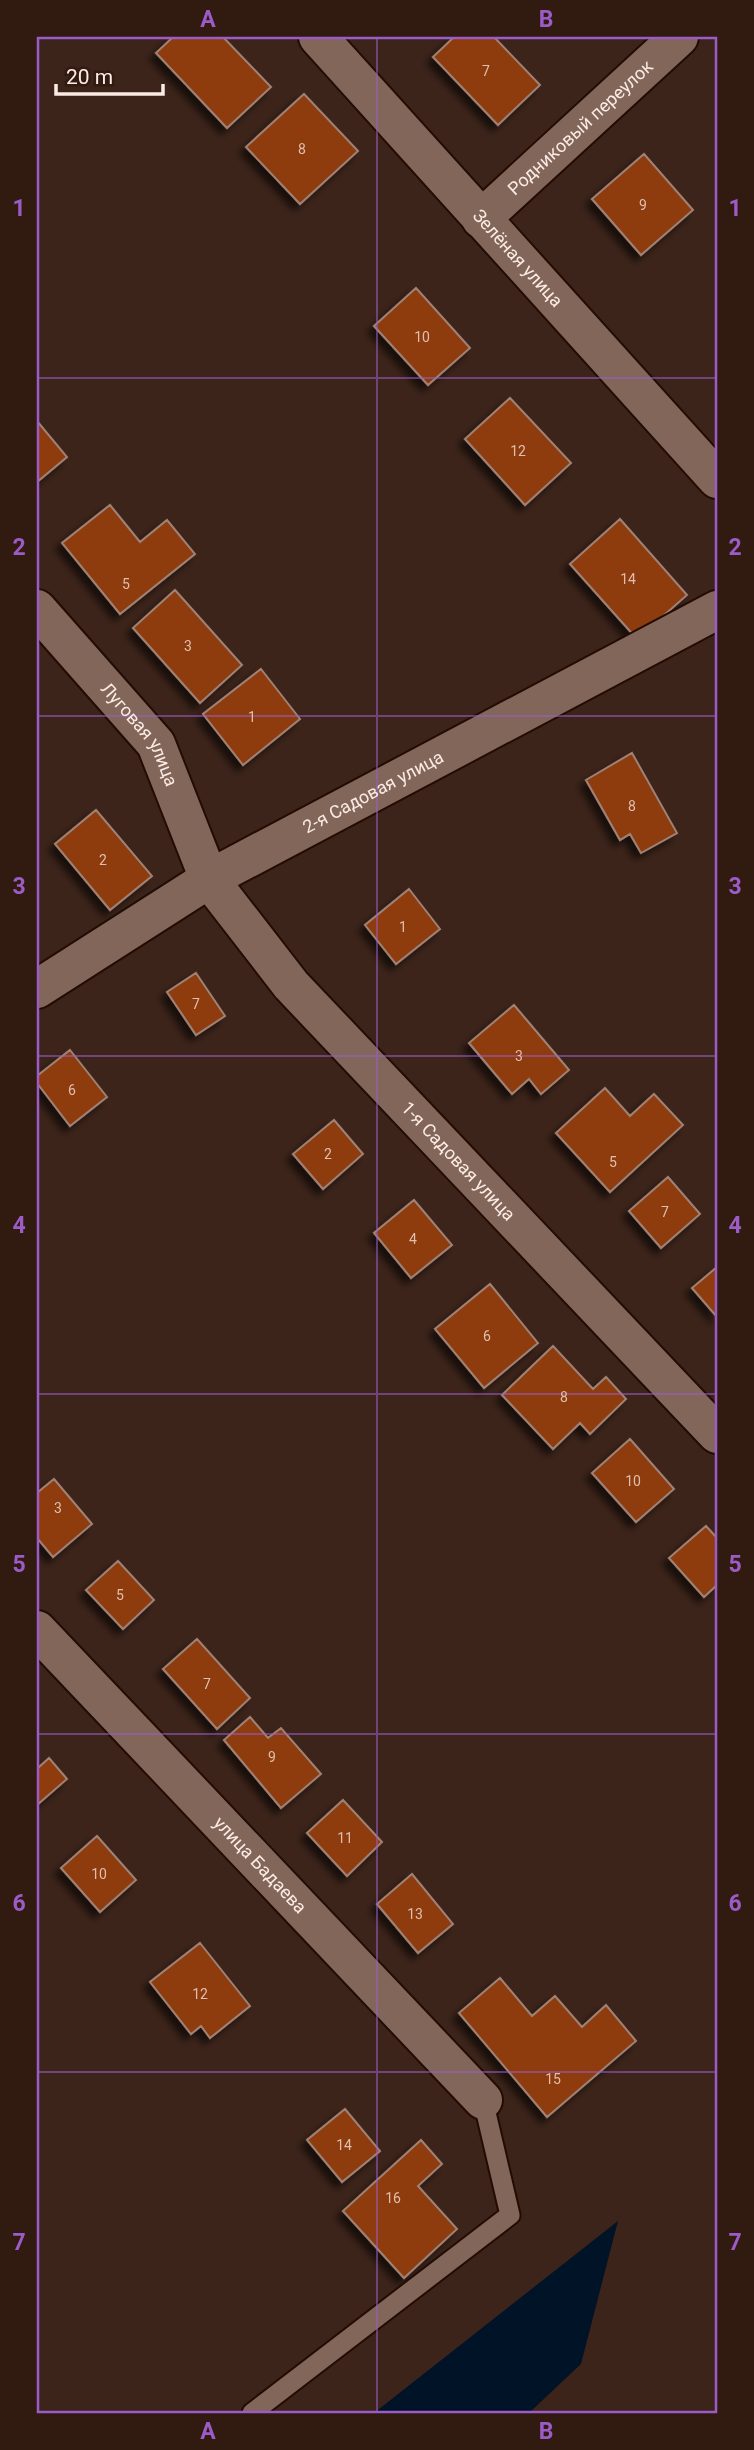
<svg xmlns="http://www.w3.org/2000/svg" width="754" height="2450" font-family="Roboto,sans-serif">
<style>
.water{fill:#001327}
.building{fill:#8e3a0b;stroke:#9f8275;stroke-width:2;filter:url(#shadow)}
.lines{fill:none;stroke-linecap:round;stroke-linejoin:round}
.service-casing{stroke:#220c04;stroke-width:23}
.minor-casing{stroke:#220c04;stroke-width:42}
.service{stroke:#82665a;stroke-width:19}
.minor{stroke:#82665a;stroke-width:38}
.grid{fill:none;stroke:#9b5cc8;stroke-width:2;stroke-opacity:0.55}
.labels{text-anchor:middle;stroke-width:6;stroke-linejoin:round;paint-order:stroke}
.number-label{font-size:14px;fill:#e0bfae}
.street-label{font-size:18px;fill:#fcebe4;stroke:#311a10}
.neatline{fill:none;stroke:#9b5cc8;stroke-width:2.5}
.grid-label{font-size:23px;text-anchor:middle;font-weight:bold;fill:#9b5cc8}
</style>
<defs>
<filter id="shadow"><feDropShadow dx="-6" dy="6" stdDeviation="3.5" flood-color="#0009"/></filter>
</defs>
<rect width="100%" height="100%" fill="#3c241a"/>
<!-- water -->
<path class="water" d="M 618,2221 L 581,2364 L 529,2413 L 374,2413 Z"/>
<!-- building -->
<path class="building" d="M 173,37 L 223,37 L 271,87 L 227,128 L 156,53 Z
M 454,37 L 494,37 L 540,85 L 498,125 L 433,57 Z
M 304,94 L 358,151 L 300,204 L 246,147 Z
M 644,154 L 693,210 L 641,255 L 592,199 Z
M 416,288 L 470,348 L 428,385 L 374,326 Z
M 510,398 L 571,463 L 525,505 L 465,439 Z
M 37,421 L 67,457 L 37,482 Z
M 110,505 L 140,542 L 167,520 L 195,554 L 120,614 L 62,543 Z
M 620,519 L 687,595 L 637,639 L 570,564 Z
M 175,590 L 242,665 L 200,703 L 133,628 Z
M 261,669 L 300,719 L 243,765 L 203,714 Z
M 632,753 L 677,833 L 641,853 L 630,834 L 620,840 L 586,780 Z
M 96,810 L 152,876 L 110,910 L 55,844 Z
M 409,889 L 440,929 L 396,964 L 365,925 Z
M 196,973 L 225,1016 L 196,1035 L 167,992 Z
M 514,1005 L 569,1070 L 541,1094 L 529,1079 L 512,1094 L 469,1043 Z
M 70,1050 L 107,1097 L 70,1126 L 37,1083 L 37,1076 Z
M 605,1088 L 630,1116 L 654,1094 L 683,1125 L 610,1192 L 556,1133 Z
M 334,1120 L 363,1154 L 323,1189 L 293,1154 Z
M 668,1177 L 700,1214 L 661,1248 L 629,1211 Z
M 414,1200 L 452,1245 L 411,1278 L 374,1233 Z
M 717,1267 L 717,1317 L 692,1288 Z
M 490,1284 L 538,1343 L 484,1388 L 435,1329 Z
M 553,1346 L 593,1389 L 606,1377 L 626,1399 L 590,1434 L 580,1423 L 553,1449 L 502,1395 Z
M 630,1439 L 674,1489 L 636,1522 L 592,1473 Z
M 54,1479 L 92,1524 L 53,1557 L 37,1538 L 37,1493 Z
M 706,1526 L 717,1538 L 717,1585 L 704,1597 L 669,1558 Z
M 118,1561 L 154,1600 L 123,1629 L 86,1590 Z
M 197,1639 L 250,1698 L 217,1729 L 163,1669 Z
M 250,1717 L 268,1738 L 281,1728 L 321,1774 L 281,1808 L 224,1740 Z
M 49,1758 L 67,1779 L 37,1805 L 37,1765 L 39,1767 Z
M 343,1800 L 382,1842 L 347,1876 L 307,1833 Z
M 97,1836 L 136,1880 L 100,1912 L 61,1868 Z
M 412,1874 L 453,1924 L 418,1953 L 377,1904 Z
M 200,1943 L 250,2006 L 210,2038 L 201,2026 L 191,2034 L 150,1982 Z
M 500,1978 L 532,2016 L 555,1996 L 582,2027 L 606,2005 L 636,2041 L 547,2117 L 459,2013 Z
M 345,2109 L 380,2151 L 342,2182 L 307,2140 Z
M 421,2140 L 442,2164 L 418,2186 L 457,2229 L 404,2278 L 343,2211 Z"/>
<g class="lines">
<!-- service casing -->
<g class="service-casing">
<path id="service" d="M 252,2413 L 510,2215 L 483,2100"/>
</g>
<!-- minor casing -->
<g class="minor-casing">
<g id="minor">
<path id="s1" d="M 318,37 L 717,479"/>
<path id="s2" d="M 481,219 L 679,37"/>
<path id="s3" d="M 37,609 L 156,744 L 209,879 L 291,985 L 717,1434"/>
<path id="s4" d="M 37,989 L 209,879 L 717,610"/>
<path id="s5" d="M 37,1630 L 483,2100"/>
</g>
</g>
<!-- service -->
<use href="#service" class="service"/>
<!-- minor -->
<use href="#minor" class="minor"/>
</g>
<!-- grid -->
<path class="grid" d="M 377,37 L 377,2413M 37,378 L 717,378M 37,716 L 717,716M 37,1056 L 717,1056M 37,1394 L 717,1394M 37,1734 L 717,1734M 37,2072 L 717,2072"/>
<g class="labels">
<!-- number labels -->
<g class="number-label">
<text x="486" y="76">7</text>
<text x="302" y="154">8</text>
<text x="643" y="210">9</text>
<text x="422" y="342">10</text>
<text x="518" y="456">12</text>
<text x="628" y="584">14</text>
<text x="126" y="589">5</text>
<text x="188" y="651">3</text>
<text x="252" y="722">1</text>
<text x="632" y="811">8</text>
<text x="103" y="865">2</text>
<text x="403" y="932">1</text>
<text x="196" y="1009">7</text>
<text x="519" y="1061">3</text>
<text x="72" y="1095">6</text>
<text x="328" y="1159">2</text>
<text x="613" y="1167">5</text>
<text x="665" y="1217">7</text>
<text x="413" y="1244">4</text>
<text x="487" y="1341">6</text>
<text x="564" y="1402">8</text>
<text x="633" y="1486">10</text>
<text x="58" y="1513">3</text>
<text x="120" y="1600">5</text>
<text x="207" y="1689">7</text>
<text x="272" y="1762">9</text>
<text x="345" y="1843">11</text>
<text x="99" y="1879">10</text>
<text x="415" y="1919">13</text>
<text x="200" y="1999">12</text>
<text x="553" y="2084">15</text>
<text x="344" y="2150">14</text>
<text x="393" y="2203">16</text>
</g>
<!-- street labels -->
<g class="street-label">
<text dy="6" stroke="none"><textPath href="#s2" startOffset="135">Родниковый переулок</textPath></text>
<text dy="6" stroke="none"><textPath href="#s1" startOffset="298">Зелёная улица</textPath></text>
<text dy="6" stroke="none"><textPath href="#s3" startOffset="163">Луговая улица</textPath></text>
<text dy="6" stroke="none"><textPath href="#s4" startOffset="390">2-я Садовая улица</textPath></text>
<text dy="6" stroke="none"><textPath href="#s3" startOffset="702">1-я Садовая улица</textPath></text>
<text dy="6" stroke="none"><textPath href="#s5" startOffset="324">улица Бадаева</textPath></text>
</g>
</g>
<!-- border -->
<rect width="754" height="2450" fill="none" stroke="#311a10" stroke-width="77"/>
<!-- scale -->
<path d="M56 84v10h107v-10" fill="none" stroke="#fcebe4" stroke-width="3.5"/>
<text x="66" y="84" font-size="21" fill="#fcebe4" stroke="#311a10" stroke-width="5" paint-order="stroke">20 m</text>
<rect x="38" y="38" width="678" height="2374" class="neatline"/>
<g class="grid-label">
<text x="208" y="27">A</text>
<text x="546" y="27">B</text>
<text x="19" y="216">1</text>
<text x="735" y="216">1</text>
<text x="19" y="555">2</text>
<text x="735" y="555">2</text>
<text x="19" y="894">3</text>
<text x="735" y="894">3</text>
<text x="19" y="1233">4</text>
<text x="735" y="1233">4</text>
<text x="19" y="1572">5</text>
<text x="735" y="1572">5</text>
<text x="19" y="1911">6</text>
<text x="735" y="1911">6</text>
<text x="19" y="2250">7</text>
<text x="735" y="2250">7</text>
<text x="208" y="2439">A</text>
<text x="546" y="2439">B</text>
</g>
</svg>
